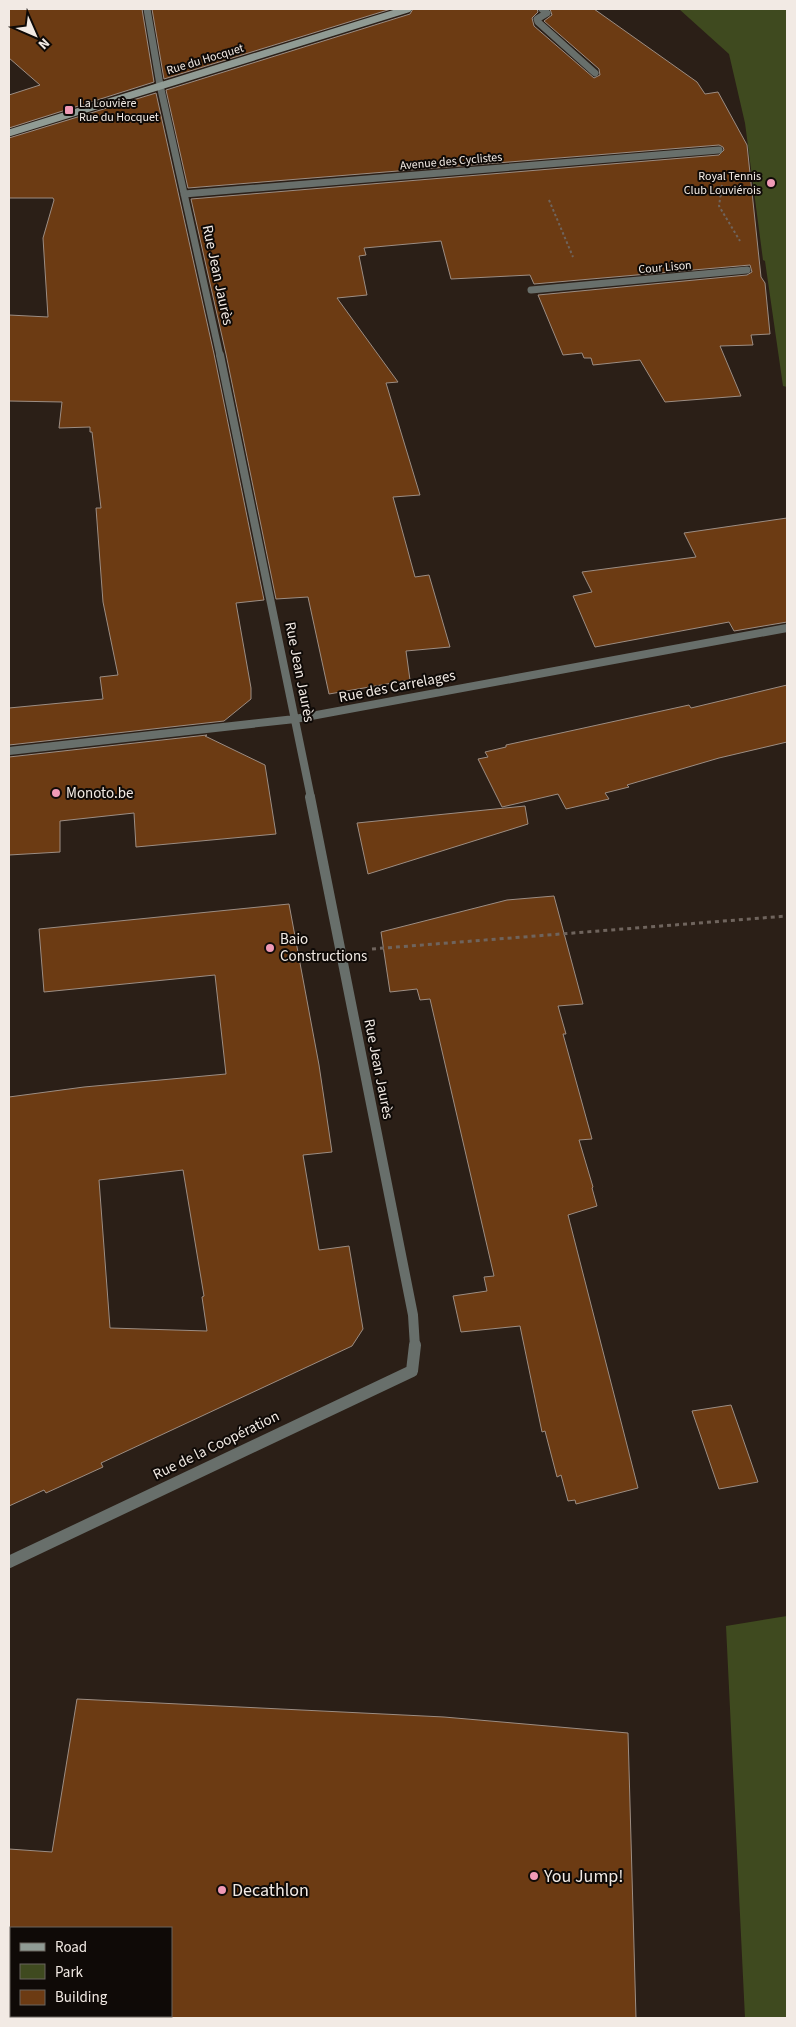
<svg xmlns="http://www.w3.org/2000/svg" width="796" height="2027" font-family="'Source Sans 3',sans-serif">
<style>
.green{fill:#3f4a1f}
.building{fill:#6c3b13;stroke:#9c8d83;fill-rule:evenodd}
.lines{fill:none;stroke-linecap:round;stroke-linejoin:round}
.path-far1{stroke:#6f645d;stroke-width:2;stroke-dasharray:2.5 2.5;stroke-linecap:butt}
.path{stroke:#6f645d;stroke-width:3;stroke-dasharray:4 4;stroke-linecap:butt}
.street-far3{stroke:#686f6b;stroke-width:7}
.street-far2{stroke:#686f6b;stroke-width:8}
.street-far1{stroke:#686f6b;stroke-width:10}
.street{stroke:#686f6b;stroke-width:12}
.secondary{stroke:#909b94;stroke-width:7}
.poi-dot{fill:#f09ab6;stroke:#0f0a07;stroke-width:2}
.labels{text-anchor:middle;stroke-width:4;stroke-linejoin:round;paint-order:stroke}
.far-street-label{font-size:12px;fill:#f2eae4;stroke:#0f0a07}
.far-poi-label{font-size:12px;fill:#f2eae4;stroke:#0f0a07;text-anchor:start}
.street-label{font-size:15px;fill:#f2eae4;stroke:#0f0a07}
.poi-label{font-size:15px;fill:#f2eae4;stroke:#0f0a07;text-anchor:start}
.near-poi-label{font-size:18px;fill:#f2eae4;stroke:#0f0a07;text-anchor:start}
</style>
<rect width="100%" height="100%" fill="#2b1f17"/>
<!-- green -->
<path class="green" d="M 679,9 L 787,9 L 787,387 L 783,386 L 765,261 L 763,260 L 745,123 L 729,54 Z
M 787,1616 L 787,2018 L 745,2018 L 726,1626 Z"/>
<!-- building -->
<path class="building" d="M 9,9 L 142,9 L 154,82 L 9,128 L 9,95 L 40,85 L 9,58 Z
M 152,9 L 391,9 L 164,79 Z
M 413,9 L 537,9 L 538,12 L 532,18 L 534,26 L 594,78 L 600,75 L 599,69 L 544,21 L 552,15 L 550,9 L 594,9 L 697,82 L 705,94 L 718,92 L 747,145 L 761,277 L 765,283 L 770,334 L 751,335 L 753,345 L 720,346 L 741,396 L 665,402 L 640,360 L 593,365 L 591,358 L 584,358 L 582,353 L 563,355 L 538,295 L 747,275 L 752,272 L 750,265 L 534,284 L 530,275 L 451,279 L 441,241 L 364,248 L 366,255 L 359,256 L 367,295 L 337,298 L 398,382 L 386,383 L 420,495 L 393,497 L 415,577 L 429,575 L 450,647 L 406,651 L 410,680 L 329,694 L 308,597 L 276,599 L 226,354 L 191,199 L 719,155 L 724,150 L 723,147 L 719,145 L 188,188 L 166,90 L 410,14 Z
M 156,93 L 214,354 L 264,600 L 236,603 L 251,688 L 251,699 L 224,721 L 9,745 L 9,708 L 103,699 L 100,677 L 118,675 L 103,602 L 96,508 L 101,508 L 92,432 L 90,432 L 90,427 L 59,428 L 62,402 L 9,401 L 9,315 L 48,317 L 43,238 L 54,200 L 53,198 L 9,198 L 9,138 Z
M 787,518 L 787,622 L 734,631 L 729,622 L 595,647 L 573,596 L 592,592 L 582,572 L 696,557 L 684,533 Z
M 787,685 L 787,742 L 719,758 L 627,785 L 629,787 L 605,793 L 609,799 L 566,809 L 558,794 L 502,807 L 478,759 L 488,757 L 485,752 L 506,747 L 506,745 L 689,705 L 691,708 Z
M 207,735 L 205,736 L 265,765 L 276,834 L 136,847 L 134,813 L 60,821 L 60,852 L 9,855 L 9,757 Z
M 525,806 L 528,824 L 368,874 L 357,823 Z
M 554,896 L 583,1004 L 558,1006 L 566,1034 L 563,1034 L 592,1139 L 579,1140 L 593,1187 L 592,1188 L 597,1206 L 568,1215 L 638,1488 L 576,1504 L 575,1500 L 568,1501 L 561,1475 L 557,1477 L 545,1431 L 542,1432 L 520,1326 L 461,1332 L 453,1296 L 487,1291 L 484,1277 L 494,1276 L 430,999 L 420,1000 L 417,989 L 390,992 L 381,932 L 507,900 Z
M 289,904 L 319,1065 L 332,1152 L 303,1155 L 319,1250 L 349,1246 L 363,1329 L 352,1346 L 101,1463 L 103,1467 L 46,1493 L 44,1490 L 9,1506 L 9,1097 L 84,1087 L 226,1074 L 215,975 L 44,992 L 39,929 ZM 183,1170 L 204,1296 L 202,1297 L 207,1331 L 110,1328 L 99,1180 Z
M 731,1405 L 758,1482 L 719,1489 L 692,1411 Z
M 77,1699 L 444,1717 L 628,1733 L 636,2018 L 171,2018 L 171,1928 L 9,1928 L 9,1849 L 52,1852 Z"/>
<g class="lines">
<!-- path-far1 -->
<path class="path-far1" d="M 722,185 L 719,206 L 740,241
M 549,200 L 573,257"/>
<!-- path -->
<path class="path" d="M 372,949 L 787,916"/>
<!-- street-far3 -->
<path class="street-far3" d="M 147,9 L 160,85 L 220,356
M 542,9 L 547,13 L 537,19 L 538,22 L 595,73
M 184,194 L 719,150
M 531,290 L 747,270"/>
<!-- street-far2 -->
<path class="street-far2" d="M 220,355 L 311,798
M 9,751 L 295,719 L 787,628"/>
<!-- street-far1 -->
<path class="street-far1" d="M 310,797 L 413,1315 L 415,1347"/>
<!-- street -->
<path class="street" d="M 9,1562 L 412,1371 L 415,1345"/>
<!-- secondary -->
<path class="secondary" d="M 9,133 L 408,9"/>
</g>
<!-- markers -->
<g class="poi-dot">
<rect x="64" y="105" width="10" height="10" rx="2.5"/>
<circle cx="771" cy="183" r="5"/>
<circle cx="56" cy="793" r="5"/>
<circle cx="270" cy="948" r="5"/>
<circle cx="534" cy="1876" r="5"/>
<circle cx="222" cy="1890" r="5"/>
</g>
<g class="labels">
<!-- far-street labels -->
<g class="far-street-label">
<text transform="translate(205 59) rotate(-17)" y="4">Rue du Hocquet</text>
<text transform="translate(451 161) rotate(-5)" y="4">Avenue des Cyclistes</text>
<text transform="translate(665 267) rotate(-5)" y="4">Cour Lison</text>
</g>
<!-- far-poi labels -->
<g class="far-poi-label">
<text x="79" y="107">La Louvière<tspan x="79" dy="14">Rue du Hocquet</tspan></text>
<text x="761" y="180" text-anchor="end">Royal Tennis<tspan x="761" dy="14">Club Louviérois</tspan></text>
</g>
<!-- street labels -->
<g class="street-label">
<text transform="translate(218 275) rotate(78)" y="5">Rue Jean Jaurès</text>
<text transform="translate(300 672) rotate(79)" y="5">Rue Jean Jaurès</text>
<text transform="translate(397 686) rotate(-11)" y="5">Rue des Carrelages</text>
<text transform="translate(379 1069) rotate(79)" y="5">Rue Jean Jaurès</text>
<text transform="translate(216 1445) rotate(-26)" y="5">Rue de la Coopération</text>
</g>
<!-- poi labels -->
<g class="poi-label">
<text x="66" y="798">Monoto.be</text>
<text x="280" y="944">Baio<tspan x="280" dy="17">Constructions</tspan></text>
</g>
<!-- near-poi labels -->
<g class="near-poi-label">
<text x="544" y="1882">You Jump!</text>
<text x="232" y="1896">Decathlon</text>
</g>
</g>
<!-- border -->
<rect width="796" height="2027" fill="none" stroke="#f2eae4" stroke-width="20"/>
<!-- legend -->
<rect x="10" y="1927" width="162" height="90" fill="#0f0a07" stroke="#6a645f"/>
<rect x="20" y="1943" width="25" height="8" fill="#909b94" stroke="#6a645f"/>
<text x="55" y="1952" font-size="15" fill="#f2eae4">Road</text>
<rect x="20" y="1964" width="25" height="15" fill="#3f4a1f" stroke="#6a645f"/>
<text x="55" y="1977" font-size="15" fill="#f2eae4">Park</text>
<rect x="20" y="1990" width="25" height="15" fill="#6c3b13" stroke="#6a645f"/>
<text x="55" y="2002" font-size="15" fill="#f2eae4">Building</text>
<!-- north arrow -->
<g transform="translate(35 35) rotate(135)" stroke="#0f0a07" stroke-width="4" paint-order="stroke">
<path d="M0-4L9 19L0 12L-9 19Z" fill="#f2eae4"/>
<text y="-8" font-size="14" font-weight="bold" text-anchor="middle" fill="#f2eae4">N</text>
</g>
</svg>
